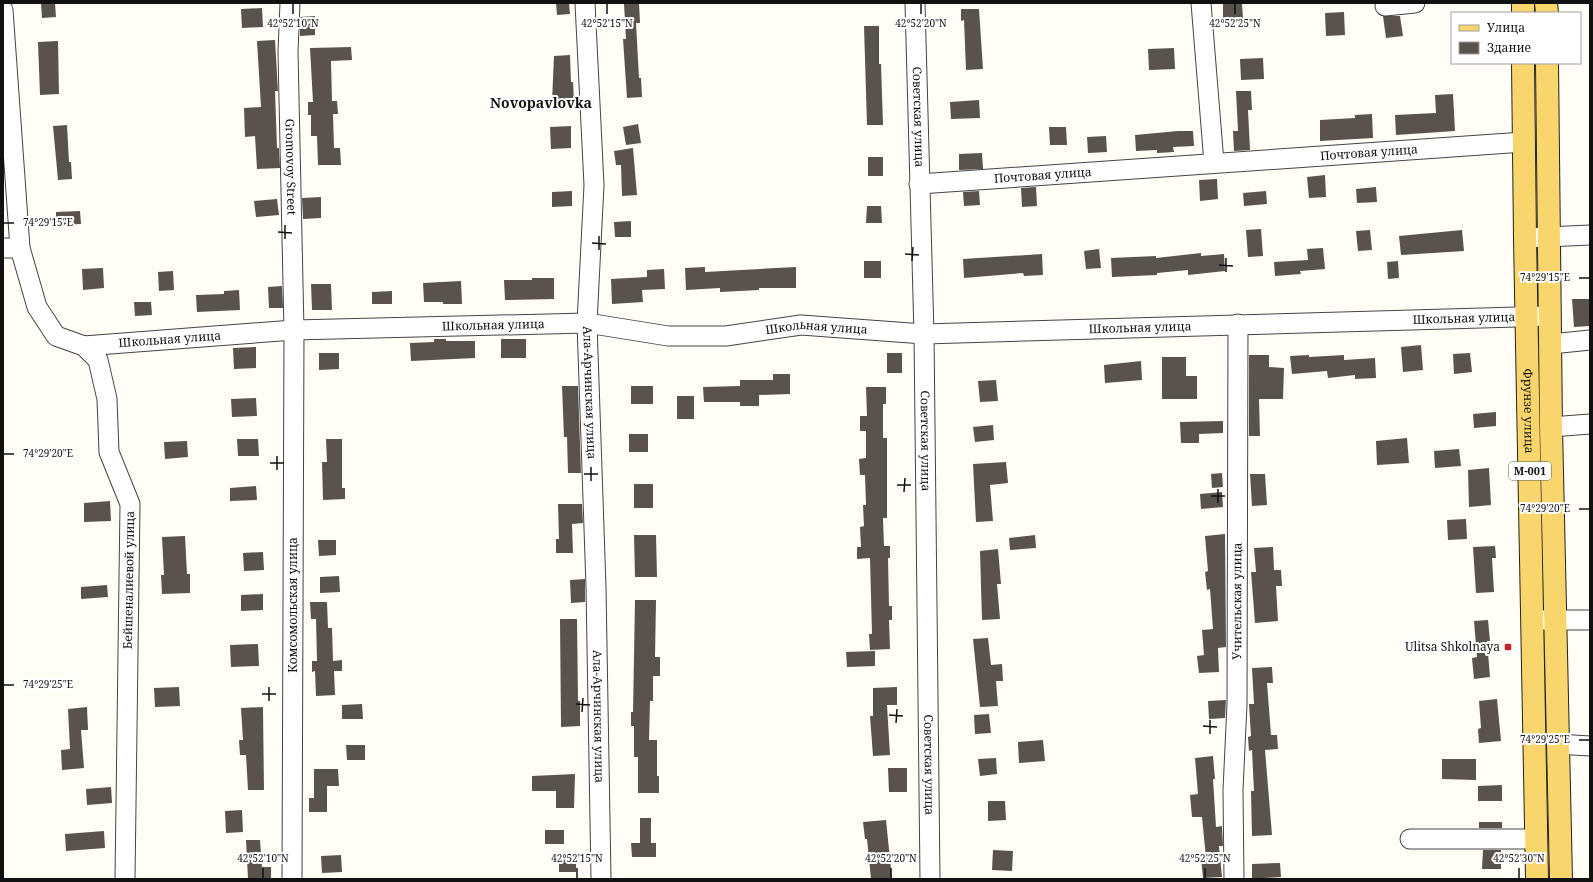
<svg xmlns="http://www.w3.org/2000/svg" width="1593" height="882" font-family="'Noto Serif',serif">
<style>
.building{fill:#5a524d}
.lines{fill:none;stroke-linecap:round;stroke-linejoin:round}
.minor-casing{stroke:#444;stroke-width:21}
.major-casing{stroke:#222;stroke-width:24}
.minor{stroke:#fff;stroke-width:19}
.major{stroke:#f9d66b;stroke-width:22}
.ticks{fill:none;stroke:#111;stroke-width:1.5}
.poi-dot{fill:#c4262e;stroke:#fff;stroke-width:1.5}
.labels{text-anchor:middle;stroke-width:4;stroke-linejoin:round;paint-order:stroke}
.shield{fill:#fff;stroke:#585858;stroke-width:1}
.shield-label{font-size:11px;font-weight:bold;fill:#111}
.street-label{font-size:12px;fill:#111;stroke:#fff}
.poi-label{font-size:12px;fill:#111;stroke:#fff;text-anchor:end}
.quarter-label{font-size:14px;font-weight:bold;fill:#111;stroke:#fff}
.ticks-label{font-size:10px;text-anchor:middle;fill:#111;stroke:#fff;stroke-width:4;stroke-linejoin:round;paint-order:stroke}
</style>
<rect width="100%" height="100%" fill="#fffdf5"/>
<!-- building -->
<path class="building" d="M 41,3 L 55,3 L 56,17 L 42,18 Z
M 556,3 L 569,3 L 570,14 L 557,15 Z
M 639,3 L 640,23 L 636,23 L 639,78 L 641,78 L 642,97 L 627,98 L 623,39 L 626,39 L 624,4 Z
M 1223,3 L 1242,3 L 1243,19 L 1223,19 Z
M 262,8 L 263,27 L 242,28 L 241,9 Z
M 961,9 L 979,9 L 983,69 L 966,70 L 964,20 L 961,21 Z
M 1344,12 L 1345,35 L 1326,36 L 1325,13 Z
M 315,16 L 315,35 L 300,36 L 300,17 Z
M 1383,16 L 1400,16 L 1403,36 L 1386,38 Z
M 864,26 L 879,26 L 879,64 L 881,64 L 883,125 L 867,125 Z
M 275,40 L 278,91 L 275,91 L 277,148 L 279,148 L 280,168 L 257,169 L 255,136 L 245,137 L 244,108 L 261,107 L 257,41 Z
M 58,41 L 59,94 L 40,95 L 38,42 Z
M 351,47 L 352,60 L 331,61 L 332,101 L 337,101 L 338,114 L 333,114 L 334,148 L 340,148 L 341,165 L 318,165 L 317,136 L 311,136 L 311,115 L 308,115 L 308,102 L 313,102 L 310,48 Z
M 1174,48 L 1175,69 L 1149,70 L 1148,49 Z
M 570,55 L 571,82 L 573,82 L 574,101 L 552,102 L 554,56 Z
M 1263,58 L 1264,79 L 1241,80 L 1240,59 Z
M 1236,91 L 1251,91 L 1252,110 L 1248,110 L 1250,150 L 1234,151 L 1233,131 L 1238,131 Z
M 1453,94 L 1455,131 L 1396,135 L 1395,115 L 1436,113 L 1435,95 Z
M 979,100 L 980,118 L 951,119 L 950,102 Z
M 1372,114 L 1373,138 L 1320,141 L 1320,120 L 1355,118 L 1355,115 Z
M 638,124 L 641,143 L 626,145 L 623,127 Z
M 67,125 L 69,162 L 71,162 L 72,179 L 58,180 L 53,126 Z
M 571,126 L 571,148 L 551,149 L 550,127 Z
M 1049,127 L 1066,127 L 1067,145 L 1050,145 Z
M 1178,131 L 1193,131 L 1194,146 L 1173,147 L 1174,152 L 1157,153 L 1157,150 L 1136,151 L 1135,135 Z
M 1106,136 L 1107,152 L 1088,153 L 1087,137 Z
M 633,148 L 637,195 L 622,196 L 621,165 L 616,165 L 614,151 Z
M 982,153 L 983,169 L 959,170 L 959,154 Z
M 868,157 L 883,157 L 883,176 L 868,176 Z
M 1325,175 L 1326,197 L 1309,198 L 1307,177 Z
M 1217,179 L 1218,199 L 1200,201 L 1199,180 Z
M 1036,187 L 1037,206 L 1022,207 L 1021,188 Z
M 1376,187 L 1377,202 L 1357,203 L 1356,189 Z
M 572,191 L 572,206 L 552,207 L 552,192 Z
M 979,191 L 980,205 L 964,206 L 963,192 Z
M 1266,191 L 1267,204 L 1244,206 L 1243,193 Z
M 321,197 L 321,218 L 303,219 L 302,198 Z
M 277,199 L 279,215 L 256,217 L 254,201 Z
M 867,206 L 881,206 L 882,223 L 866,223 Z
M 80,211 L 81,224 L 56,225 L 56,212 Z
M 631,221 L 631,237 L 615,237 L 614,222 Z
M 1261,229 L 1263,256 L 1248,257 L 1246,230 Z
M 1370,230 L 1372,250 L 1358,251 L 1356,231 Z
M 1462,230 L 1464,251 L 1401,255 L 1399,236 Z
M 1323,248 L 1325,269 L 1300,271 L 1301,274 L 1275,276 L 1274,262 L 1308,260 L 1307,249 Z
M 1099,249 L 1101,268 L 1086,269 L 1084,251 Z
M 1201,253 L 1201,256 L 1224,254 L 1225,271 L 1188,275 L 1188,270 L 1157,273 L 1157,275 L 1112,277 L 1111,258 L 1156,256 L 1156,258 Z
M 1042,254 L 1043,275 L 1024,276 L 1023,273 L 964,278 L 963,259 Z
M 864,261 L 881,261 L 881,278 L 864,278 Z
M 1398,261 L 1399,278 L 1388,279 L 1387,262 Z
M 705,267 L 705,272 L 796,267 L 796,288 L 759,288 L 759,290 L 720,292 L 720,288 L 686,290 L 685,268 Z
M 103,268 L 104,288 L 83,290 L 82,269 Z
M 664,269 L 665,289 L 642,290 L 643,302 L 612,304 L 611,279 L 647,277 L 647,270 Z
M 173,271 L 174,290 L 159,291 L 158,272 Z
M 532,278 L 554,278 L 554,299 L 505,300 L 504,280 L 532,280 Z
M 461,281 L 462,304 L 443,304 L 443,302 L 424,302 L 423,283 Z
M 311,284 L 331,284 L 332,310 L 312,310 Z
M 282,286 L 283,308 L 269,308 L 268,287 Z
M 239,290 L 240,310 L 197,312 L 196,295 L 224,294 L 224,291 Z
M 392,291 L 392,304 L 372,304 L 372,292 Z
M 1572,299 L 1590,299 L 1590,326 L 1574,327 Z
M 134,302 L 151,302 L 152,315 L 135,316 Z
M 434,339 L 446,339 L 446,341 L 475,341 L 475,358 L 411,361 L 410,343 L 434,342 Z
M 501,339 L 526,339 L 526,358 L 501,358 Z
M 1421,345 L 1423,370 L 1403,372 L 1401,347 Z
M 256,347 L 256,368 L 234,369 L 233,348 Z
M 319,353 L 339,353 L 339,369 L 319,370 Z
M 887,353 L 902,353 L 902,373 L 887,373 Z
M 1470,353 L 1472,372 L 1454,374 L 1453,354 Z
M 1249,355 L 1269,355 L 1269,367 L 1284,368 L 1283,399 L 1259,399 L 1260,436 L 1249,436 Z
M 1309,355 L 1309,357 L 1344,355 L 1344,360 L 1375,358 L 1376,378 L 1355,379 L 1355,375 L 1328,378 L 1327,371 L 1292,374 L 1290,356 Z
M 1162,357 L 1186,357 L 1186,376 L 1197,376 L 1197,399 L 1162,399 Z
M 1141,361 L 1142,380 L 1105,383 L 1104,365 Z
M 773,374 L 790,374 L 790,394 L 759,395 L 759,406 L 740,406 L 740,402 L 704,402 L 703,387 L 740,386 L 740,380 L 773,380 Z
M 996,380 L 998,401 L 980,402 L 978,381 Z
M 562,386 L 578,386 L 581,473 L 568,473 L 567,437 L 564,437 Z
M 631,386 L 653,386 L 653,404 L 631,404 Z
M 866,387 L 886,387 L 886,404 L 883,404 L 883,438 L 887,438 L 887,518 L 883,518 L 884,546 L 890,546 L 890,558 L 888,558 L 889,606 L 892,606 L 892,620 L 889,620 L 890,649 L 870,650 L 869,634 L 872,634 L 870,558 L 857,559 L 857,547 L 861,547 L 860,527 L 864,526 L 863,505 L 866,505 L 865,475 L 860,475 L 859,459 L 866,458 L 866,431 L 860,431 L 860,416 L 867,416 Z
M 677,396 L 694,396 L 694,419 L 677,419 Z
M 256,398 L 257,416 L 232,417 L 231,399 Z
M 1496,412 L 1496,426 L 1474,428 L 1473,414 Z
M 1223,421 L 1223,433 L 1199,434 L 1199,443 L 1181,443 L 1180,422 Z
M 993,425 L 994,440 L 975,442 L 973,427 Z
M 629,434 L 648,434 L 648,452 L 629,452 Z
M 1407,438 L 1409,463 L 1377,465 L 1376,441 Z
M 237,439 L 258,439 L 259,456 L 238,456 Z
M 326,439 L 342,439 L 342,488 L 345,488 L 345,499 L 323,500 L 322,462 L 327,462 Z
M 187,441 L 188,457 L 165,459 L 164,442 Z
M 1459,449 L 1461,466 L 1435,468 L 1434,451 Z
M 1006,462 L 1008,483 L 990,485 L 993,521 L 976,522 L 973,464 Z
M 1489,468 L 1491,505 L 1469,507 L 1468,470 Z
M 1222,473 L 1223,487 L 1212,488 L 1211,474 Z
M 1250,474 L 1265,474 L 1267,505 L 1252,506 Z
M 634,484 L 653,484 L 653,508 L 634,508 Z
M 256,486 L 257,500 L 230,501 L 230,488 Z
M 1222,492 L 1223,507 L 1201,509 L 1200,494 Z
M 110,501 L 111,521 L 84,522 L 84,503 Z
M 558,504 L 582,504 L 583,523 L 572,524 L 573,553 L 556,553 L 556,539 L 559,539 Z
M 1466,519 L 1467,539 L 1448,540 L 1447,520 Z
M 1225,534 L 1226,647 L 1218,648 L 1219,672 L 1199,673 L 1197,656 L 1204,655 L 1202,630 L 1213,629 L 1210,589 L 1207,590 L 1205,572 L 1208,571 L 1205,536 Z
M 634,535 L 656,535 L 657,577 L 635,577 Z
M 1035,535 L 1036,548 L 1010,550 L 1009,538 Z
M 185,536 L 187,574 L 190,574 L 190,593 L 162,594 L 161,575 L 164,575 L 162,537 Z
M 318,540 L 336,540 L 336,555 L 319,556 Z
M 1495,546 L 1496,558 L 1492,558 L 1494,592 L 1476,593 L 1473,547 Z
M 1273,547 L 1274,570 L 1281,570 L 1282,586 L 1276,586 L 1278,621 L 1255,623 L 1251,572 L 1256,572 L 1254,548 Z
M 998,549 L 1001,584 L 997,584 L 1000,619 L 982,620 L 980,551 Z
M 263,552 L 264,570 L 244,571 L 243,553 Z
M 339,576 L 340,592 L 320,593 L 320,577 Z
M 585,579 L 585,602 L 571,603 L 570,580 Z
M 107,585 L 108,597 L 81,599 L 81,587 Z
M 263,594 L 263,610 L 241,611 L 241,595 Z
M 635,600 L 656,600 L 655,657 L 660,657 L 660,676 L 653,676 L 653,701 L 650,701 L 649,740 L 657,740 L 657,776 L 659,776 L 659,793 L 638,793 L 638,757 L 634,757 L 634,726 L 631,726 L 631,712 L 633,712 Z
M 310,602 L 327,602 L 328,628 L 332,628 L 333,661 L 342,660 L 342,671 L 334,671 L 335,695 L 316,696 L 315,671 L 312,672 L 312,661 L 317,661 L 316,619 L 311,619 Z
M 560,619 L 577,619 L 578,701 L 580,701 L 580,726 L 561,727 Z
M 1488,620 L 1490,641 L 1487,641 L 1490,677 L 1474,679 L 1472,658 L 1477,657 L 1474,621 Z
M 988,638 L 991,665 L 1002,664 L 1003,681 L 996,681 L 998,706 L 980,707 L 973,639 Z
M 258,644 L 259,666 L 231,667 L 230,645 Z
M 875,651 L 875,666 L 847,667 L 846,652 Z
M 1272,667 L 1273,683 L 1267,683 L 1271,735 L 1277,735 L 1278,749 L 1265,750 L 1272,835 L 1252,836 L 1251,791 L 1254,791 L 1252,750 L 1249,751 L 1248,737 L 1251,736 L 1249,704 L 1254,704 L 1252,668 Z
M 179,687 L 180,706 L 155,707 L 154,688 Z
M 897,687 L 897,705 L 887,705 L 890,755 L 873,756 L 870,716 L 873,716 L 873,688 Z
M 1497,699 L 1501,741 L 1479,743 L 1478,729 L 1481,728 L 1479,701 Z
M 1226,700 L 1225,718 L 1209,719 L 1208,701 Z
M 362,704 L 363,719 L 342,719 L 342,705 Z
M 87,707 L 88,730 L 81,730 L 84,768 L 62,770 L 61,750 L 70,749 L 68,709 Z
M 263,707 L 264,790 L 248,790 L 246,755 L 240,755 L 239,740 L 243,740 L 241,708 Z
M 989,714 L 991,733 L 975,734 L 974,715 Z
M 1043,740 L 1045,761 L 1019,763 L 1018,742 Z
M 346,745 L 365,745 L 365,760 L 347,760 Z
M 1213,756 L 1215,779 L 1213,779 L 1216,827 L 1222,826 L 1223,846 L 1219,846 L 1222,877 L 1203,878 L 1201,858 L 1206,858 L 1202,817 L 1192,817 L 1190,795 L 1198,794 L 1195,758 Z
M 996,758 L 997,774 L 980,776 L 978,759 Z
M 1442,759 L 1476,759 L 1476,780 L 1442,779 Z
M 888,768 L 907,768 L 907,792 L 889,792 Z
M 314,769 L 338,769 L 339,786 L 327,786 L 327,812 L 309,812 L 309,798 L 314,798 Z
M 575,774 L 574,808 L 556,808 L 556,791 L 532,791 L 532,776 Z
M 1502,785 L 1502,801 L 1478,801 L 1478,786 Z
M 111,787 L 112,803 L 87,805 L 86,789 Z
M 988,801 L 1005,801 L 1006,820 L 988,821 Z
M 242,810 L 243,832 L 226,833 L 225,811 Z
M 640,818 L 651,818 L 651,843 L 656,843 L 656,857 L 632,857 L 631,843 L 640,843 Z
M 886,820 L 892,879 L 871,879 L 867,839 L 865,839 L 863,822 Z
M 1479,822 L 1502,822 L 1502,828 L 1479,828 Z
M 545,830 L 564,830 L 564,844 L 545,844 Z
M 104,831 L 105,848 L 66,851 L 65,834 Z
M 246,840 L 260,840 L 262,867 L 271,867 L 271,879 L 248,879 Z
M 993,850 L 1013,851 L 1012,871 L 992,870 Z
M 1483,850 L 1501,850 L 1501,869 L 1482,869 Z
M 341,855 L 342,872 L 322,873 L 321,856 Z
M 559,855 L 576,855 L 576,872 L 559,872 Z
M 1280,863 L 1281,877 L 1252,879 L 1252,864 Z"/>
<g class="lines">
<!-- minor casing -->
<g class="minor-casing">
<g id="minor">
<path id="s1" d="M 290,3 L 288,52 L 294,330 L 292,879"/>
<path id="s2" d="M 585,3 L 594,185 L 587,323 L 596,587 L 601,879"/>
<path id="s3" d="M 915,3 L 924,334 L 930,879"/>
<path d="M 1201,3 L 1214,163"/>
<path d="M 1385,6 L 1415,3"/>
<path d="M 3,10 L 20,248 L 3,248"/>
<path id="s4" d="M 919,184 L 1524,142"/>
<path d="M 1525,238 L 1590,235"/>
<path d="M 20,248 L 37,307 L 56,336 L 84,346 L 98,360 L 107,399 L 109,452 L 130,504 L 125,879"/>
<path d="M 1551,344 L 1590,340"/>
<path id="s5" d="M 84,346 L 294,330 L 587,323 L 668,336 L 726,336 L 801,325 L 924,334 L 1550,316"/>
<path d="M 1551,427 L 1590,424"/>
<path d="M 1533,620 L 1590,620"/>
<path d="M 1557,744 L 1590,746"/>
<path d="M 1410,839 L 1536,839"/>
<path id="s6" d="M 1234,879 L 1233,790 L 1237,704 L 1238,324"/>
</g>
</g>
<!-- major casing -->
<g class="major-casing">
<g id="major">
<path d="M 1523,3 L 1523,13"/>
<path d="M 1546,3 L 1547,13"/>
<path id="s7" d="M 1523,63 L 1525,238 L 1537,879"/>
<path d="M 1547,63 L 1551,427 L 1561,879"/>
</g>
</g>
<!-- minor -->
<use href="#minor" class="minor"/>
<!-- major -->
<use href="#major" class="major"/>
</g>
<!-- ticks -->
<path class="ticks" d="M 293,14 L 293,4M 607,14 L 607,4M 921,14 L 921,4M 1235,14 L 1235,4M 4,223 L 14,223M 278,232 L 292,233M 285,239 L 285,225M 592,243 L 606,244M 599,250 L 599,236M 905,254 L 919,255M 912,261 L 913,247M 1219,265 L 1233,266M 1226,272 L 1226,258M 1579,278 L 1589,278M 4,454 L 14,454M 270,463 L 284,463M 277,470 L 277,456M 584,474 L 598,474M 591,481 L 591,467M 897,485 L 911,485M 904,492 L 905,478M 1211,496 L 1225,496M 1218,503 L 1218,489M 1579,509 L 1589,509M 4,685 L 14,685M 262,694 L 276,694M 269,701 L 269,687M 576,704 L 590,705M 582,712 L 583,698M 889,715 L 903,716M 896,723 L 897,709M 1203,726 L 1217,727M 1210,734 L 1210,720M 1579,740 L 1589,740M 263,878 L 263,868M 577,878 L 577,868M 891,878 L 891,868M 1205,878 L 1205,868M 1519,878 L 1519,868"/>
<!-- markers -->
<rect class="poi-dot" x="1504" y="643" width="8" height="8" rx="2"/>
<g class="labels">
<!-- shield labels -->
<rect class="shield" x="1509" y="462" width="42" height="18" rx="3"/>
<g class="shield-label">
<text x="1530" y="475">M-001</text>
</g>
<!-- street labels -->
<g class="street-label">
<text dy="4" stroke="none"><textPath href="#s3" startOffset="114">Советская улица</textPath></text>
<text dy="4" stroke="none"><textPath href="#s4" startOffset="451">Почтовая улица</textPath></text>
<text dy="4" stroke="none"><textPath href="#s1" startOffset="164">Gromovoy Street</textPath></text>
<text dy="4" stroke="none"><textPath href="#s4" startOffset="124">Почтовая улица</textPath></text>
<text dy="4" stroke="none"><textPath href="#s5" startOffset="1383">Школьная улица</textPath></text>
<text dy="4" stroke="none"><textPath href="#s5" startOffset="410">Школьная улица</textPath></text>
<text dy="4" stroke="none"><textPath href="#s5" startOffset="1059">Школьная улица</textPath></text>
<text dy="4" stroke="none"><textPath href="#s5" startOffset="735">Школьная улица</textPath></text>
<text dy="4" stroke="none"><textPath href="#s5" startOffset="86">Школьная улица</textPath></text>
<text dy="4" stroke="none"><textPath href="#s2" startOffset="390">Ала-Арчинская улица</textPath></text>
<text dy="4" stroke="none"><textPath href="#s7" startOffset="348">Фрунзе улица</textPath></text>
<text dy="4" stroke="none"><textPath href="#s3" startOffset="438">Советская улица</textPath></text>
<text transform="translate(129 580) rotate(-89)" y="4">Бейшеналиевой улица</text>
<text dy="4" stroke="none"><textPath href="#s6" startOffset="278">Учительская улица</textPath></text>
<text transform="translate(293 605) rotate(-90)" y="4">Комсомольская улица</text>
<text dy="4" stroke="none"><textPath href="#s2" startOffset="714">Ала-Арчинская улица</textPath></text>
<text dy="4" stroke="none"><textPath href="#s3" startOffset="762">Советская улица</textPath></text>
</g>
<!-- poi labels -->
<g class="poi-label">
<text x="1500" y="651">Ulitsa Shkolnaya</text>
</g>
<!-- quarter labels -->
<g class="quarter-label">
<text x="541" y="108">Novopavlovka</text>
</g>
</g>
<g class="ticks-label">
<text x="293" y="27">42°52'10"N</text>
<text x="607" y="27">42°52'15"N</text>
<text x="921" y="27">42°52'20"N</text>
<text x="1235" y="27">42°52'25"N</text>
<text x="48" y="226">74°29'15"E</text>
<text x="1545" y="281">74°29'15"E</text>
<text x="48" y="457">74°29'20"E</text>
<text x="1545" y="512">74°29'20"E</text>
<text x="48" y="688">74°29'25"E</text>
<text x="1545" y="743">74°29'25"E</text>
<text x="263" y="862">42°52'10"N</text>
<text x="577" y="862">42°52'15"N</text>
<text x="891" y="862">42°52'20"N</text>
<text x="1205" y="862">42°52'25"N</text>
<text x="1519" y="862">42°52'30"N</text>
</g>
<!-- border -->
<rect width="1593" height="882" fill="none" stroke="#111111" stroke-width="8"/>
<!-- legend -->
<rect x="1451" y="12" width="130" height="52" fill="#ffffff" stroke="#a0a0a0"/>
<rect x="1459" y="25" width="20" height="6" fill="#f9d66b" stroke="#a0a0a0"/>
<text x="1487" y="32" font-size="12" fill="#111111">Улица</text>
<rect x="1459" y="42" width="20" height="12" fill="#5a524d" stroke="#a0a0a0"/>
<text x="1487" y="52" font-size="12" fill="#111111">Здание</text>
</svg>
